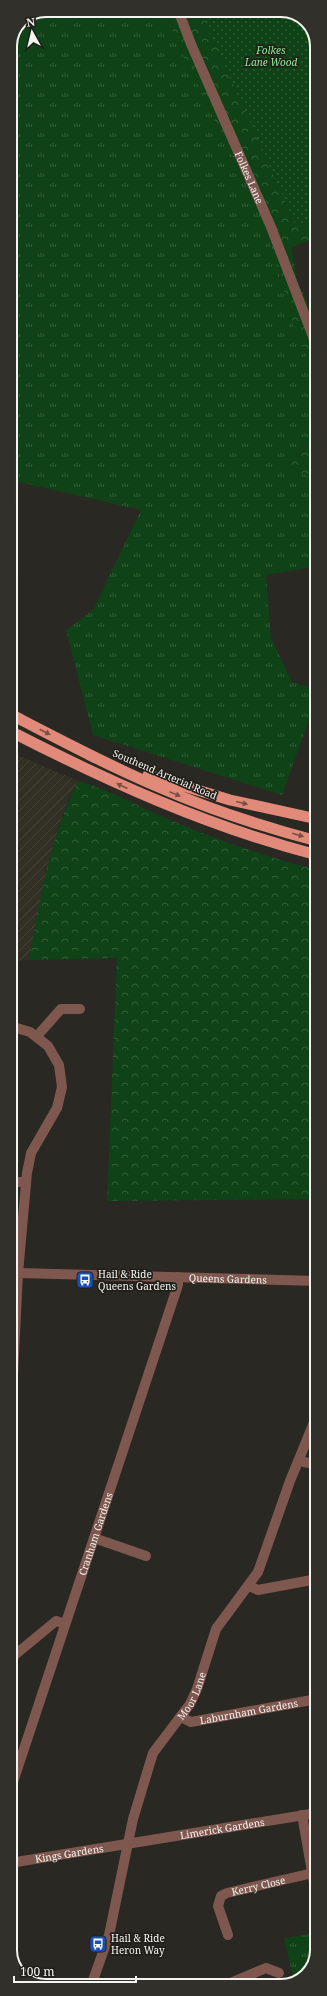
<svg xmlns="http://www.w3.org/2000/svg" width="327" height="1996" font-family="'Noto Serif',serif">
<style>
.industrial{fill:url(#industrial-furrows)}
.grass{fill:url(#grass-tufts)}
.forest{fill:url(#forest-crowns)}
.park{fill:url(#park-dots)}
.lines{fill:none;stroke-linecap:round;stroke-linejoin:round}
.minor{stroke:#7e574f;stroke-width:10}
.trunk{stroke:#e28a7a;stroke-width:11}
.oneway{fill:#774f45}
.labels{text-anchor:middle;stroke-width:3.5;stroke-linejoin:round;paint-order:stroke}
.park-label{font-size:10px;font-style:italic;fill:#8eec95;stroke:#201f1a}
.street-label{font-size:10px;fill:#f5f4f1;stroke:#201f1a}
.poi-label{font-size:10px;fill:#f5f4f1;stroke:#201f1a;text-anchor:start}
.rim{fill:none;stroke:#f5f4f1;stroke-width:2}
</style>
<defs>
<pattern id="industrial-furrows" width="10" height="10" patternUnits="userSpaceOnUse"><rect width="10" height="10" fill="#322f24"/><path d="M-1 1l2-2M0 10L10 0M9 11l2-2" fill="none" stroke="#46443a"/></pattern>
<pattern id="grass-tufts" width="24" height="20" patternUnits="userSpaceOnUse"><rect width="24" height="20" fill="#0f4217"/><path d="M3 7l-1-3M5 7V3M7 7l1-3M15 17l-1-3M17 17v-4M19 17l1-3" fill="none" stroke="#335e39"/></pattern>
<pattern id="forest-crowns" width="20" height="18" patternUnits="userSpaceOnUse"><rect width="20" height="18" fill="#0f4217"/><path d="M2 6a3 3 0 1 1 6 0M12 15a3 3 0 1 1 6 0" fill="none" stroke="#335e39"/></pattern>
<pattern id="park-dots" width="8" height="8" patternUnits="userSpaceOnUse"><rect width="8" height="8" fill="#0f4217"/><path d="M2 2h.1M6 6h.1" fill="none" stroke="#335e39" stroke-width="1.8" stroke-linecap="round"/></pattern>
</defs>
<rect width="100%" height="100%" fill="#2a2823"/>
<!-- industrial -->
<path class="industrial" d="M 10,752 L 78,781 L 68,800 L 58,829 L 29,960 L 10,961 Z"/>
<!-- grass -->
<path class="grass" d="M 46,10 L 165,10 L 176,41 L 265,224 L 295,330 L 317,379 L 317,449 L 309,444 L 283,462 L 317,481 L 317,566 L 266,575 L 271,638 L 292,682 L 317,690 L 317,697 L 282,795 L 93,735 L 66,630 L 93,610 L 141,510 L 10,480 L 10,46 L 21,20 Z
M 317,1933 L 317,1950 L 308,1974 L 294,1981 L 284,1938 Z"/>
<!-- forest -->
<path class="forest" d="M 165,10 L 285,10 L 306,20 L 317,42 L 317,237 L 291,247 L 298,283 L 317,321 L 317,379 L 295,330 L 265,224 L 176,41 Z
M 310,444 L 317,449 L 317,481 L 282,462 Z
M 78,781 C 111,790 141,808 173,821 C 219,841 268,857 317,870 L 317,1199 L 107,1201 L 117,958 L 29,960 C 40,899 50,837 78,781 Z"/>
<!-- park -->
<path class="park" d="M 200,10 L 285,10 L 306,20 L 317,42 L 317,219 L 296,226 Z"/>
<g class="lines">
<!-- minor -->
<g class="minor">
<path id="s1" d="M 178,10 L 191,44 L 271,227 L 317,347"/>
<path d="M 10,1026 L 30,1032 L 48,1046 L 59,1065 L 62,1087 L 57,1108 L 31,1153 L 27,1173 L 18,1273 L 10,1435"/>
<path d="M 37,1036 L 61,1009 L 80,1009"/>
<path d="M 10,1182 L 25,1182"/>
<path id="s2" d="M 18,1273 L 317,1281"/>
<path d="M 299,1461 L 309,1463 L 317,1462"/>
<path d="M 94,1538 L 146,1556"/>
<path d="M 249,1586 L 258,1590 L 317,1579"/>
<path d="M 10,1659 L 56,1621 L 65,1624"/>
<path id="s3" d="M 181,1717 L 191,1722 L 317,1699"/>
<path id="s4" d="M 10,1791 L 178,1285 L 178,1277"/>
<path d="M 302,1815 L 317,1900"/>
<path id="s5" d="M 10,1863 L 317,1813"/>
<path id="s6" d="M 228,1935 L 218,1906 L 221,1896 L 227,1893 L 313,1873"/>
<path id="s7" d="M 91,1986 L 109,1935 L 133,1819 L 153,1753 L 190,1704 L 197,1689 L 216,1629 L 258,1572 L 290,1481 L 317,1415"/>
<path d="M 223,1986 L 266,1968 L 279,1973"/>
</g>
<!-- trunk -->
<path class="trunk" d="M 10,714 C 60,740 109,766 161,788 C 211,810 264,827 317,841
M 10,731 C 109,782 209,827 317,855
M 148,775 L 230,800 L 317,819"/>
</g>
<!-- one-way arrows -->
<defs><path id="oneway-solid" d="M-6-.8H1V-3.2L6.5 0L1 3.2V.8H-6Z"/></defs>
<g class="oneway">
<use href="#oneway-solid" transform="translate(45 732) rotate(27)"/>
<use href="#oneway-solid" transform="translate(122 786) rotate(-156)"/>
<use href="#oneway-solid" transform="translate(175 794) rotate(22)"/>
<use href="#oneway-solid" transform="translate(242 803) rotate(14)"/>
<use href="#oneway-solid" transform="translate(298 835) rotate(16)"/>
</g>
<!-- icons -->
<defs>
<g id="bus-square" transform="scale(0.9)"><rect x="-9" y="-9" width="18" height="18" rx="4" fill="#1a4fb4" stroke="#201f1a"/><path d="M-5-6H5V4H4V6H2V4H-2V6H-4V4H-5ZM-3.5-4V0h7V-4ZM-3.5 1.2v1.5H-2V1.2ZM2 1.2v1.5H3.5V1.2Z" fill="#fff"/></g>
</defs>
<g fill-rule="evenodd">
<use href="#bus-square" x="85" y="1280"/>
<use href="#bus-square" x="98" y="1944"/>
</g>
<g class="labels">
<!-- park labels -->
<g class="park-label">
<text x="271" y="54">Folkes<tspan x="271" dy="12">Lane Wood</tspan></text>
</g>
<!-- street labels -->
<g class="street-label">
<text dy="4" stroke="none"><textPath href="#s1" startOffset="182">Folkes Lane</textPath></text>
<text transform="translate(165 774) rotate(23)" y="4">Southend Arterial Road</text>
<text dy="4" stroke="none"><textPath href="#s2" startOffset="210">Queens Gardens</textPath></text>
<text dy="4" stroke="none"><textPath href="#s4" startOffset="271">Cranham Gardens</textPath></text>
<text dy="4" stroke="none"><textPath href="#s7" startOffset="311">Moor Lane</textPath></text>
<text dy="4" stroke="none"><textPath href="#s3" startOffset="70">Laburnham Gardens</textPath></text>
<text dy="4" stroke="none"><textPath href="#s5" startOffset="215">Limerick Gardens</textPath></text>
<text dy="4" stroke="none"><textPath href="#s5" startOffset="60">Kings Gardens</textPath></text>
<text dy="4" stroke="none"><textPath href="#s6" startOffset="80">Kerry Close</textPath></text>
</g>
<!-- poi labels -->
<g class="poi-label">
<text x="98" y="1278">Hail &amp; Ride<tspan x="98" dy="12">Queens Gardens</tspan></text>
<text x="111" y="1942">Hail &amp; Ride<tspan x="111" dy="12">Heron Way</tspan></text>
</g>
</g>
<!-- crop -->
<path d="M0 0H327V1996H0ZM46 17H281A29 29 0 0 1 310 46V1950A29 29 0 0 1 281 1979H46A29 29 0 0 1 17 1950V46A29 29 0 0 1 46 17Z" fill="#31302b" fill-rule="evenodd"/>
<path class="rim" d="M46 17H281A29 29 0 0 1 310 46V1950A29 29 0 0 1 281 1979H46A29 29 0 0 1 17 1950V46A29 29 0 0 1 46 17Z"/>
<!-- north arrow -->
<g transform="translate(32 32) rotate(352)" stroke="#201f1a" stroke-width="3" paint-order="stroke">
<path d="M0-3L7 15L0 10L-7 15Z" fill="#f5f4f1"/>
<text y="-6" font-size="11" font-weight="bold" text-anchor="middle" fill="#f5f4f1">N</text>
</g>
<!-- scale -->
<path d="M14 1976v6h122v-6" fill="none" stroke="#f5f4f1" stroke-width="2"/>
<text x="20" y="1976" font-size="12" fill="#f5f4f1" stroke="#201f1a" stroke-width="3" paint-order="stroke">100 m</text>
</svg>
